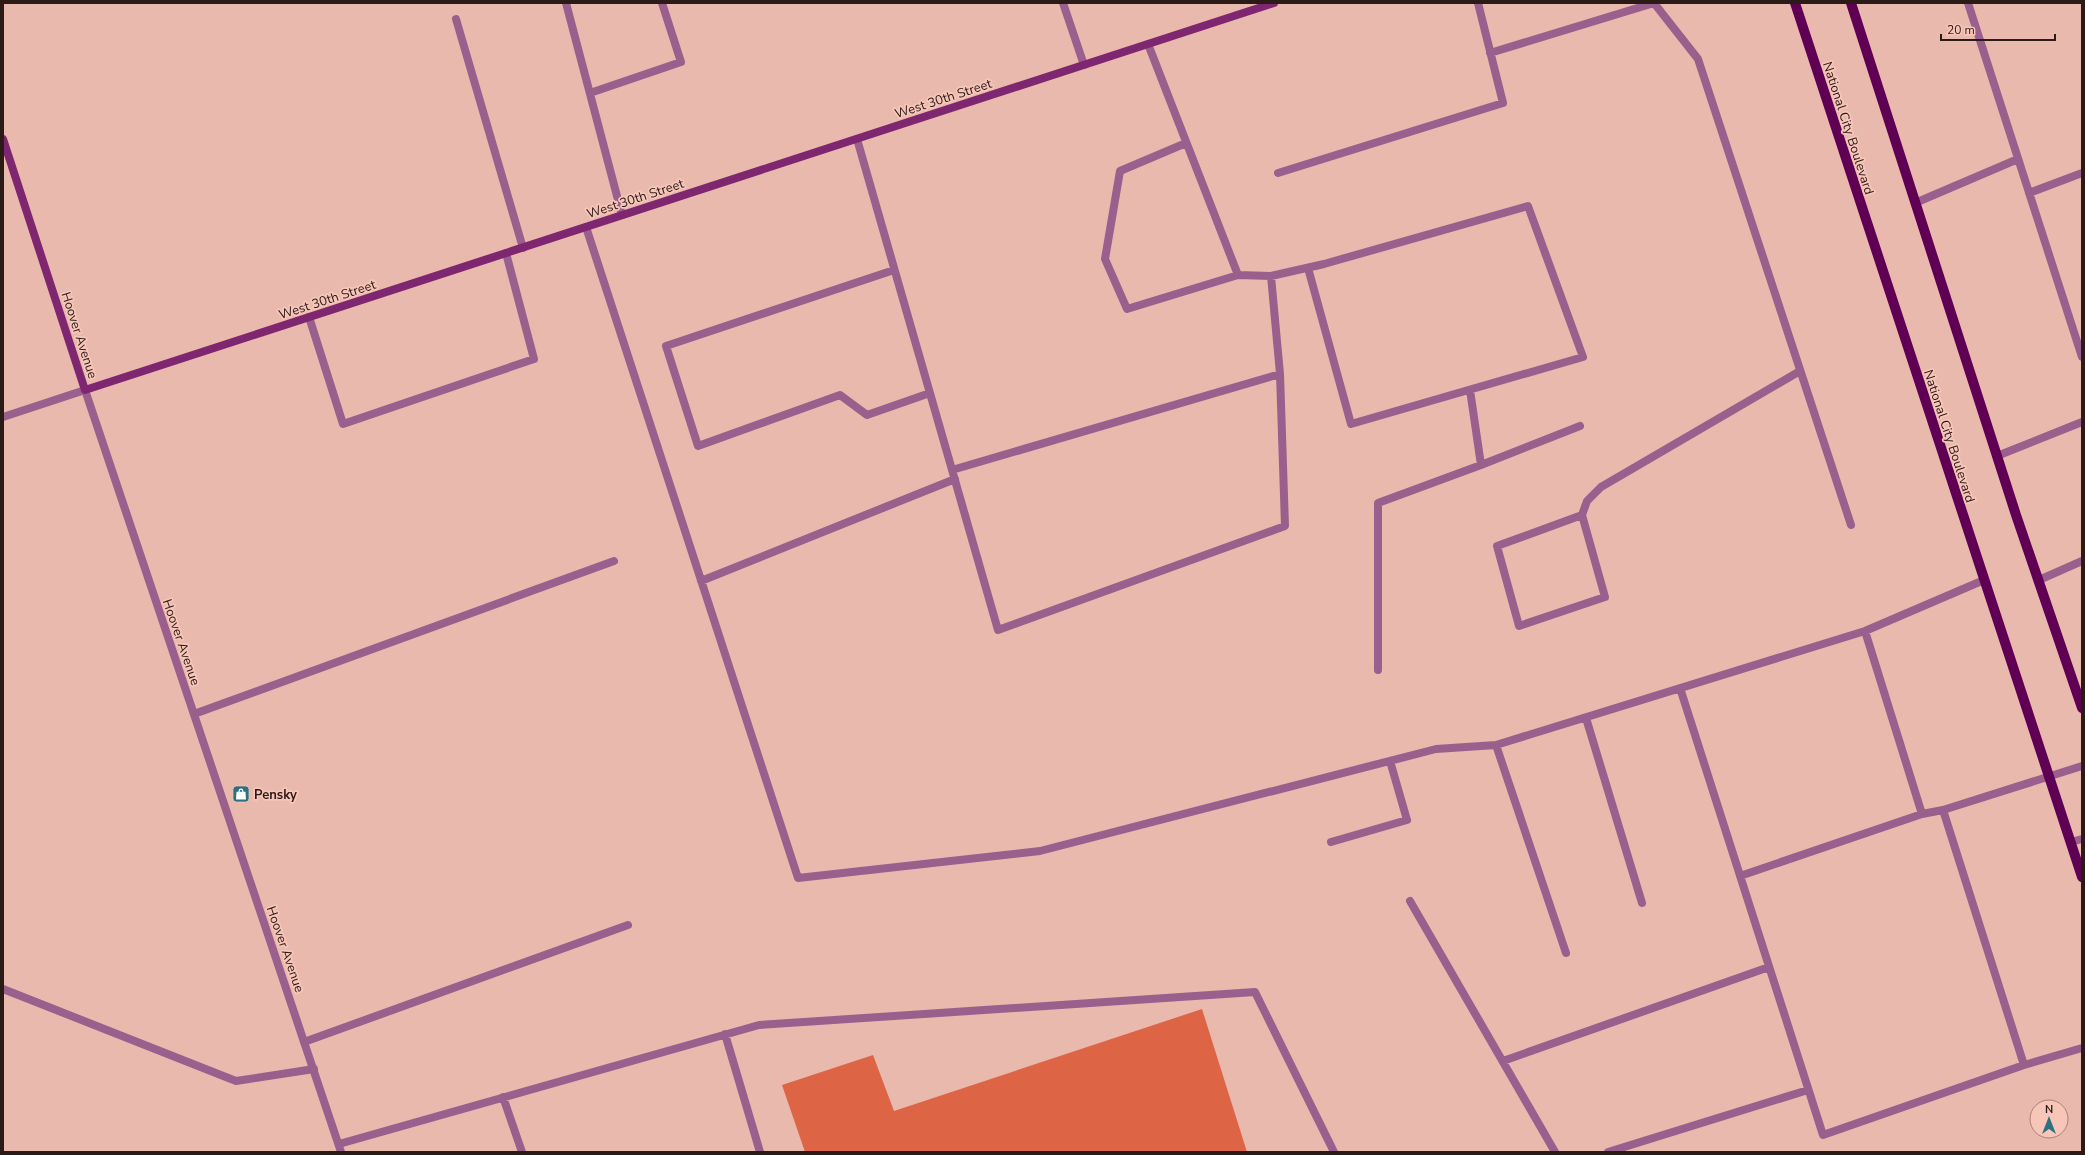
<svg xmlns="http://www.w3.org/2000/svg" width="2085" height="1155" font-family="'Nunito Sans',sans-serif">
<style>
.building{fill:#de6446}
.lines{fill:none;stroke-linecap:round;stroke-linejoin:round}
.lane{stroke:#9a5f8d;stroke-width:8}
.street{stroke:#9a5f8d;stroke-width:8}
.secondary{stroke:#7f2670;stroke-width:8}
.primary{stroke:#600054;stroke-width:10}
.labels{text-anchor:middle;stroke-width:3.5;stroke-linejoin:round;paint-order:stroke}
.street-label{font-size:13px;fill:#2c1a16;stroke:#f7c6b9}
.poi-label{font-size:13px;font-weight:bold;fill:#2c1a16;stroke:#f7c6b9;text-anchor:start}
</style>
<rect width="100%" height="100%" fill="#eab9ad"/>
<!-- building -->
<path class="building" d="M 1202,1009 L 1247,1152 L 805,1152 L 782,1085 L 873,1055 L 894,1111 Z"/>
<g class="lines">
<!-- lane -->
<path class="lane" d="M 566,3 L 622,215
M 1968,3 L 2082,357
M 456,19 L 523,248
M 1148,44 L 1238,275 L 1127,309 L 1105,259 L 1120,171 L 1186,143
M 1490,53 L 1654,3 L 1698,59 L 1851,525
M 590,93 L 681,62 L 662,3
M 857,139 L 998,630 L 1285,526 L 1280,374 L 952,470
M 1278,173 L 1503,103 L 1478,3
M 2029,193 L 2082,173
M 1915,203 L 2018,159
M 586,227 L 798,878 L 1040,851 L 1436,749 L 1496,745 L 1865,631 L 1984,580
M 894,270 L 666,346 L 698,446 L 840,395 L 867,415 L 930,393
M 1238,275 L 1271,276 L 1280,374
M 1271,276 L 1324,264 L 1528,206 L 1583,357 L 1351,424 L 1308,268
M 309,317 L 343,424 L 534,359 L 506,253
M 1470,390 L 1481,465 L 1580,426
M 1997,456 L 2082,422
M 1582,515 L 1605,597 L 1519,626 L 1497,546 L 1582,515 L 1587,501 L 1601,487 L 1800,371
M 2039,580 L 2082,561
M 701,581 L 955,479
M 1865,631 L 1922,814
M 1378,670 L 1378,503 L 1481,465
M 1680,688 L 1823,1135 L 2024,1065
M 194,714 L 614,561
M 1586,718 L 1642,903
M 1496,745 L 1566,953
M 1943,810 L 2024,1065 L 2082,1048
M 1331,842 L 1407,820 L 1390,761
M 2071,842 L 2082,839
M 1740,876 L 1922,814 L 1943,810 L 2082,766
M 1410,901 L 1555,1152
M 3,989 L 236,1081 L 314,1069
M 725,1034 L 760,1152
M 304,1042 L 628,925
M 1503,1061 L 1769,967
M 503,1097 L 522,1152
M 339,1144 L 759,1025 L 1255,992 L 1334,1152
M 1608,1152 L 1808,1090"/>
<!-- street -->
<path class="street" d="M 1063,3 L 1084,65
M 3,417 L 85,390 L 341,1152"/>
<!-- secondary -->
<path class="secondary" d="M 3,139 L 85,390 L 1274,3"/>
<!-- primary -->
<path class="primary" d="M 1795,3 L 2082,877
M 1851,3 L 2016,515 L 2082,708"/>
</g>
<!-- icons -->
<defs>
<g id="shop-square" transform="scale(0.9)"><rect x="-9" y="-9" width="18" height="18" rx="4" fill="#2c7180" stroke="#f7c6b9"/><path d="M-5-2.5h2.3a2.7 3.5 0 0 1 5.4 0H5L5.5 6h-11ZM-1.5-2.5h3a1.5 2.3 0 0 0-3 0Z" fill="#fff"/></g>
</defs>
<g fill-rule="evenodd">
<use href="#shop-square" x="241" y="794"/>
</g>
<g class="labels">
<!-- street labels -->
<g class="street-label">
<text transform="translate(943 98) rotate(-18)" y="5">West 30th Street</text>
<text transform="translate(1849 128) rotate(72)" y="5">National City Boulevard</text>
<text transform="translate(635 198) rotate(-18)" y="5">West 30th Street</text>
<text transform="translate(327 299) rotate(-18)" y="5">West 30th Street</text>
<text transform="translate(80 335) rotate(72)" y="5">Hoover Avenue</text>
<text transform="translate(1950 436) rotate(72)" y="5">National City Boulevard</text>
<text transform="translate(182 642) rotate(71)" y="5">Hoover Avenue</text>
<text transform="translate(286 949) rotate(71)" y="5">Hoover Avenue</text>
</g>
<!-- poi labels -->
<g class="poi-label">
<text x="254" y="799">Pensky</text>
</g>
</g>
<!-- border -->
<rect width="2085" height="1155" fill="none" stroke="#2c1a16" stroke-width="8"/>
<!-- north arrow -->
<g transform="translate(2049 1119)"><circle r="19" fill="#f7c6b9" stroke="#a68178"/>
<path d="M0-3L7 15L0 10L-7 15Z" fill="#2c7180"/>
<text y="-6" font-size="11" font-weight="bold" text-anchor="middle" fill="#2c1a16">N</text>
</g>
<!-- scale -->
<path d="M1941 34v6h114v-6" fill="none" stroke="#2c1a16" stroke-width="2"/>
<text x="1947" y="34" font-size="12" fill="#2c1a16" stroke="#f7c6b9" stroke-width="3" paint-order="stroke">20 m</text>
</svg>
